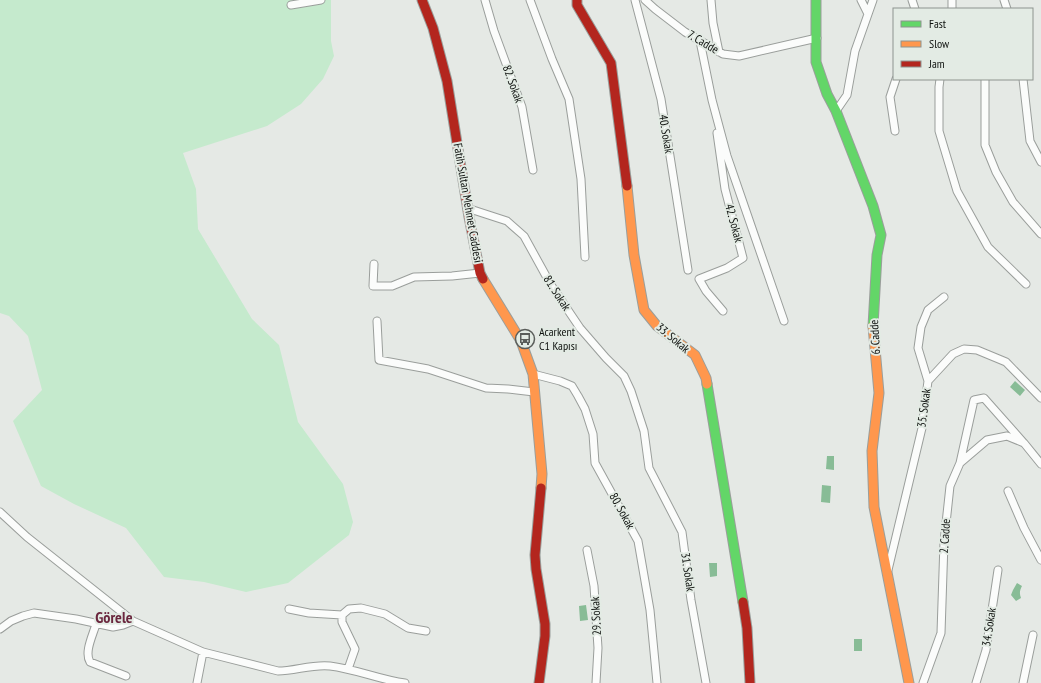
<svg xmlns="http://www.w3.org/2000/svg" width="1041" height="683" font-family="'PT Sans Narrow',sans-serif">
<style>
.green{fill:#c5eacd}
.water{fill:#88bc96}
.lines{fill:none;stroke-linecap:round;stroke-linejoin:round}
.street-casing{stroke:#9a9e9b;stroke-width:9}
.fast-casing{stroke:#9a9e9b;stroke-width:11}
.slow-casing{stroke:#9a9e9b;stroke-width:11}
.jam-casing{stroke:#9a9e9b;stroke-width:11}
.street{stroke:#fbfcfb;stroke-width:7}
.fast{stroke:#63d668;stroke-width:9}
.slow{stroke:#ff974d;stroke-width:9}
.jam{stroke:#b3261e;stroke-width:9}
.labels{text-anchor:middle;stroke-width:4;stroke-linejoin:round;paint-order:stroke}
.street-label{font-size:12px;fill:#0f120f;stroke:#e3ebe4}
.poi-label{font-size:12px;fill:#0f120f;stroke:#e3ebe4;text-anchor:start}
.district-label{font-size:16px;font-weight:bold;fill:#6a273e;stroke:#e3ebe4}
</style>
<rect width="100%" height="100%" fill="#e5e9e5"/>
<!-- green -->
<path class="green" d="M 0,0 L 331,0 L 331,41 L 334,56 L 323,79 L 301,104 L 267,126 L 183,153 L 196,189 L 198,229 L 252,319 L 279,345 L 298,422 L 343,484 L 353,522 L 349,535 L 288,583 L 246,592 L 204,582 L 164,577 L 126,528 L 74,504 L 41,486 L 13,421 L 42,390 L 28,336 L 9,316 L 0,313 Z"/>
<!-- water -->
<path class="water" d="M 1015,381 L 1025,390 L 1020,396 L 1010,387 Z
M 827,456 L 834,456 L 834,470 L 826,469 Z
M 822,485 L 831,486 L 830,503 L 821,502 Z
M 709,563 L 717,563 L 717,576 L 710,577 Z
M 1017,583 L 1022,586 C 1020,590 1019,593 1021,598 L 1016,601 L 1011,595 L 1013,590 Z
M 586,605 L 588,620 L 580,621 L 579,606 Z
M 854,639 L 862,639 L 862,651 L 854,651 Z"/>
<g class="lines">
<!-- street casing -->
<g class="street-casing">
<path id="street" d="M 485,0 L 494,31 L 522,107 L 533,170
M 530,0 L 552,59 L 569,99 L 581,179 L 585,257
M 635,0 L 661,99 L 688,270
M 645,0 L 655,9 L 685,32 L 723,54 L 739,56 L 817,38
M 711,0 L 713,23 L 719,52
M 861,0 L 868,14
M 912,0 L 915,9
M 952,0 L 952,9
M 1004,0 L 1007,9
M 291,5 L 321,0
M 700,41 L 712,100 L 727,156 L 784,321
M 940,79 L 939,87 L 939,131 L 957,191 L 988,247 L 1026,284
M 985,79 L 985,145 L 996,172 L 1013,202 L 1041,234
M 1023,79 L 1030,141 L 1041,162
M 836,111 L 847,95 L 855,51 L 873,0
M 895,131 L 890,97 L 896,79
M 717,133 L 725,189 L 743,258 L 727,268 L 699,279 L 706,291 L 723,311
M 467,208 L 507,221 L 524,236 L 551,285 L 580,328 L 606,358 L 624,376 L 631,391 L 644,431 L 649,468 L 682,532 L 691,600 L 706,683
M 374,264 L 373,286 L 392,286 L 414,277 L 452,276 L 480,273
M 377,321 L 379,360 L 428,369 L 486,388 L 508,389 L 534,392
M 533,374 L 560,381 L 572,386 L 578,396 L 585,409 L 593,434 L 595,463 L 638,541 L 650,610 L 657,683
M 928,381 L 918,348 L 921,327 L 928,310 L 944,297
M 960,463 L 974,400 L 984,398 L 1023,442
M 1008,491 L 1024,528 L 1041,560
M 0,512 L 27,537 L 133,621 L 203,652 L 278,671 C 295,671 312,664 330,666 C 356,669 380,680 405,683
M 587,550 L 594,586 L 598,648 L 596,683
M 888,570 L 922,428 L 928,381 L 953,354 L 964,349 L 977,350 L 1006,362 L 1041,398
M 289,609 L 309,613 L 342,615
M 96,624 C 93,635 84,652 90,662 L 126,676
M 0,629 L 11,621 L 23,616 L 34,613 L 76,619 L 113,627 L 123,625 L 133,621
M 348,669 L 355,649 L 342,622 L 342,615 L 349,609 L 361,608 L 385,614 L 408,628 L 426,631
M 197,683 L 203,652
M 923,683 L 941,633 L 944,542 L 950,486 L 960,463 L 987,440 L 1007,436 L 1024,443 L 1041,464
M 976,683 L 986,650 L 998,570
M 1023,683 L 1033,635"/>
</g>
<!-- fast casing -->
<g class="fast-casing">
<path id="fast" d="M 816,0 L 816,62 L 827,94 L 836,111 L 873,206 L 881,235 L 877,255 L 873,326
M 707,384 L 743,602"/>
</g>
<!-- slow casing -->
<g class="slow-casing">
<path id="slow" d="M 627,186 L 634,255 L 644,310 L 657,326 L 695,355 L 706,378 L 707,384
M 483,279 L 521,341 L 533,374 L 542,474 L 541,488
M 873,326 L 879,393 L 872,451 L 874,507 L 909,683"/>
</g>
<!-- jam casing -->
<g class="jam-casing">
<path id="jam" d="M 422,0 L 433,28 L 447,81 L 469,217 L 480,273 L 483,279
M 577,0 L 577,5 L 611,63 L 627,186
M 743,602 L 747,628 L 750,683
M 539,683 L 545,636 L 545,624 L 536,569 L 535,555 L 541,488"/>
</g>
<!-- street -->
<use href="#street" class="street"/>
<!-- fast -->
<use href="#fast" class="fast"/>
<!-- slow -->
<use href="#slow" class="slow"/>
<!-- jam -->
<use href="#jam" class="jam"/>
</g>
<!-- icons -->
<defs>
<g id="bus-ring" transform="scale(1)"><circle r="9.5" fill="#e3ebe4" stroke="#5a5d5a" stroke-width="1.5"/><path d="M-5-6H5V4H4V6H2V4H-2V6H-4V4H-5ZM-3.5-4V0h7V-4ZM-3.5 1.2v1.5H-2V1.2ZM2 1.2v1.5H3.5V1.2Z" fill="#5a5d5a"/></g>
</defs>
<g fill-rule="evenodd">
<use href="#bus-ring" x="525" y="339"/>
</g>
<g class="labels">
<!-- street labels -->
<g class="street-label">
<text transform="translate(703 42) rotate(31)" y="4">7. Cadde</text>
<text transform="translate(513 84) rotate(70)" y="4">82. Sokak</text>
<text transform="translate(666 134) rotate(81)" y="4">40. Sokak</text>
<text transform="translate(468 203) rotate(80)" y="4">Fatih Sultan Mehmet Caddesi</text>
<text transform="translate(734 223) rotate(75)" y="4">42. Sokak</text>
<text transform="translate(557 293) rotate(57)" y="4">81. Sokak</text>
<text transform="translate(875 337) rotate(-93)" y="4">6. Cadde</text>
<text transform="translate(673 338) rotate(40)" y="4">33. Sokak</text>
<text transform="translate(924 408) rotate(-82)" y="4">35. Sokak</text>
<text transform="translate(622 511) rotate(61)" y="4">80. Sokak</text>
<text transform="translate(945 536) rotate(-86)" y="4">2. Cadde</text>
<text transform="translate(688 572) rotate(82)" y="4">31. Sokak</text>
<text transform="translate(596 616) rotate(-93)" y="4">29. Sokak</text>
<text transform="translate(989 627) rotate(-81)" y="4">34. Sokak</text>
</g>
<!-- poi labels -->
<g class="poi-label">
<text x="539" y="336">Acarkent<tspan x="539" dy="14">C1 Kapısı</tspan></text>
</g>
<!-- district labels -->
<g class="district-label">
<text x="114" y="623">Görele</text>
</g>
</g>
<!-- legend -->
<rect x="893" y="8" width="140" height="72" fill="#e3ebe4" stroke="#8e948f"/>
<rect x="901" y="21" width="20" height="6" fill="#63d668" stroke="#8e948f"/>
<text x="929" y="28" font-size="12" fill="#0f120f">Fast</text>
<rect x="901" y="41" width="20" height="6" fill="#ff974d" stroke="#8e948f"/>
<text x="929" y="48" font-size="12" fill="#0f120f">Slow</text>
<rect x="901" y="61" width="20" height="6" fill="#b3261e" stroke="#8e948f"/>
<text x="929" y="68" font-size="12" fill="#0f120f">Jam</text>
</svg>
